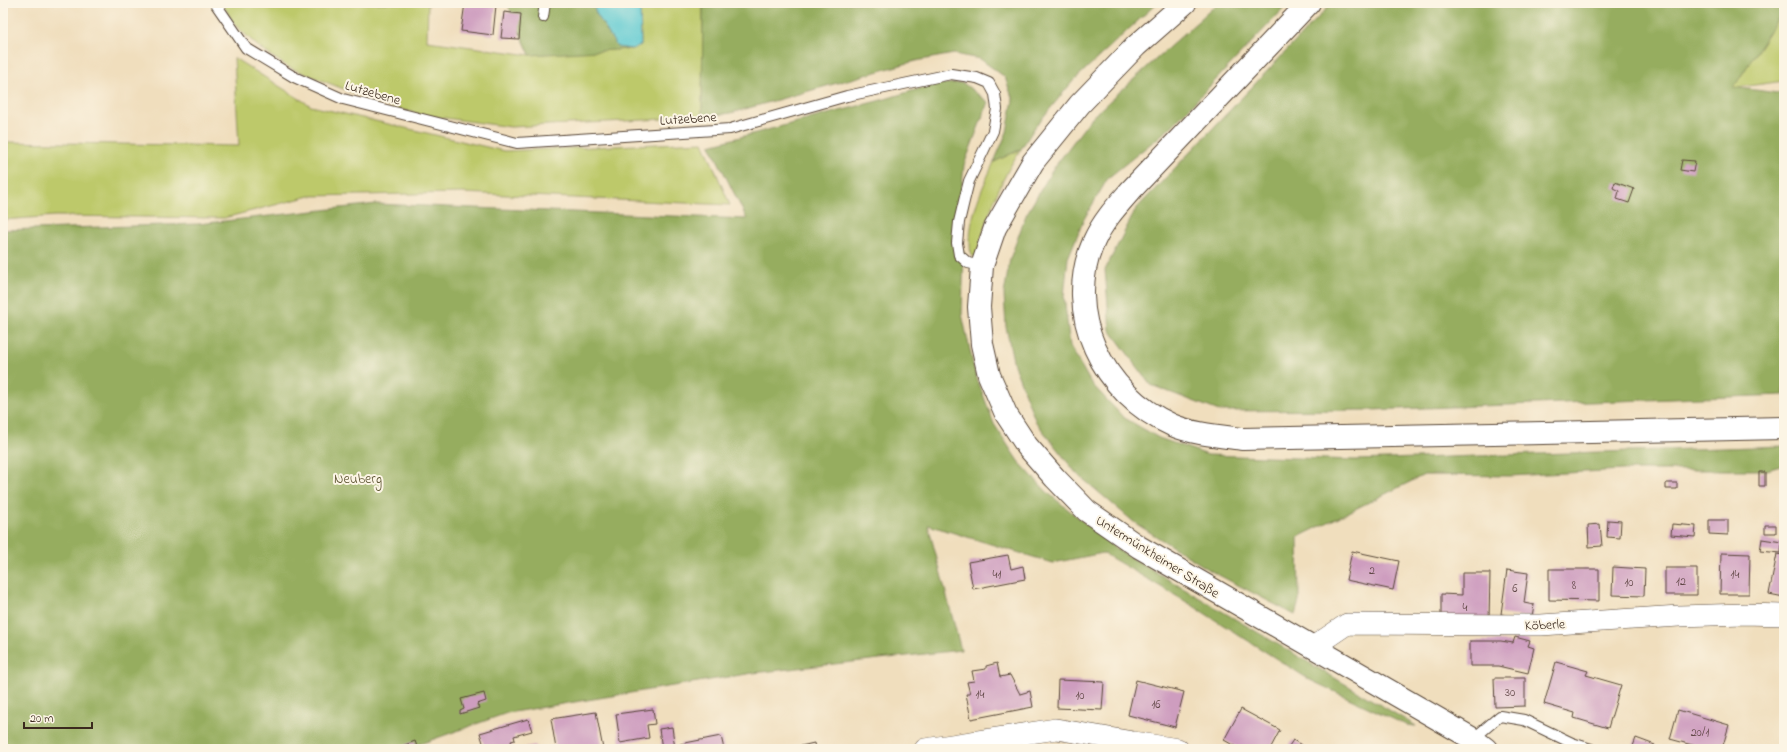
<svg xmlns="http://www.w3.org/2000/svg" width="1787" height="752" font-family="'Indie Flower',sans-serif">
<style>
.green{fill:#bdc96b;stroke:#7c7a44}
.forest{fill:#96ad5f;stroke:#686c3e}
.water{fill:#5dcad2;stroke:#4c7a78}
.building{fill:#ce9dbf}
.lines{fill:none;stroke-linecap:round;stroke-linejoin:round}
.lane-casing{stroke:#564536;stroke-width:12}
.street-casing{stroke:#564536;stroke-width:22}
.secondary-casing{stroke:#564536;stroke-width:24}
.primary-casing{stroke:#564536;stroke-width:24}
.lane{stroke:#fff;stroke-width:10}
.street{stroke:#fff;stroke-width:21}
.secondary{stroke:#fff;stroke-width:22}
.primary{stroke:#fff;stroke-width:22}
.labels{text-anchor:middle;stroke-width:4;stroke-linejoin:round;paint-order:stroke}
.number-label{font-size:12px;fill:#604746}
.street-label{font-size:14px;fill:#3b2a1e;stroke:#fcf5e5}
.park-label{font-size:14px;fill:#5c5231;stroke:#fcf5e5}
</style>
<rect width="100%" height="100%" fill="#fcf5e5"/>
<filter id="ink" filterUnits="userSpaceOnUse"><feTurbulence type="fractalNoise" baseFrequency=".025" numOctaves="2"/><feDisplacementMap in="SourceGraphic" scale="8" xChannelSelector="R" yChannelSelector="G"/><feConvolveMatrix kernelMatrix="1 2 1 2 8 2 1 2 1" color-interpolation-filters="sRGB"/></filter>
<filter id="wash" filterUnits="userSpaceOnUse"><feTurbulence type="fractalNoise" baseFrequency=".012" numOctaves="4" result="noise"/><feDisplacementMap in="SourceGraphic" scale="16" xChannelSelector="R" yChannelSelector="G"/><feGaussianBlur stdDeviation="0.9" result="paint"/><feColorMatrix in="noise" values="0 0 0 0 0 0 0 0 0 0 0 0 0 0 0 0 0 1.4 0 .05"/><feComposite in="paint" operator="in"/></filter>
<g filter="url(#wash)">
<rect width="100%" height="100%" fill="#f0debd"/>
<!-- green -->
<path class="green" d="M 222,3 L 428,3 L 427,41 L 530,55 L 641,45 L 640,3 L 703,3 L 702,117 L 511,127 L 423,115 L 384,105 L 288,67 L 261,49 L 234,24 Z
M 1784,9 L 1784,81 L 1733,88 Z
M 234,58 L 311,106 L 504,151 L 703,142 L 730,205 L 462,193 L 310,196 L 224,218 L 55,216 L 3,220 L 3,142 L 239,146 Z
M 1021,149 C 998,183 987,218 976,257 L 971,255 C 966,222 981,191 994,162 Z"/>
<!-- forest -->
<path class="forest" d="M 507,3 L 593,3 L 596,13 L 617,47 L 632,49 L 530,55 Z
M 703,3 L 1157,3 L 1073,81 L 1035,127 L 1021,149 L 994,162 L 1007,132 L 1013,100 L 1005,77 L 980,59 L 954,54 L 915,61 L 731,113 L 702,117 Z
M 1218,3 L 1289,3 L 1170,128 L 1108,178 L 1084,219 L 1068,258 L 1064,296 L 1070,346 L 1091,383 L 1123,417 L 1159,438 L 1208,455 L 1355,460 L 1784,446 L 1784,465 L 1767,470 L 1622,470 L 1510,476 L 1424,475 L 1298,537 L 1299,601 L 1295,615 L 1213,572 L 1135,523 L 1076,473 L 1036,422 L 1014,365 L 1006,327 L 1004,294 L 1010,259 L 1026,215 L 1053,169 L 1092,117 Z
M 1332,3 L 1784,3 L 1784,9 L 1734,87 L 1784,94 L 1784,395 L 1370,410 L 1219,411 L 1151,385 L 1110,330 L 1105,270 L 1136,209 Z
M 963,83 L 988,102 L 964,165 L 956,250 L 964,252 L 962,314 L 975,373 L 994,424 L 1018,461 L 1047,492 L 1115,548 L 1416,726 L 1406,725 L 1310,680 L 1190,604 L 1103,553 L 1053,563 L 928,525 L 961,650 L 753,673 L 507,713 L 406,749 L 3,749 L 3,230 L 198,224 L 376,204 L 747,219 L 710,145 L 885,99 L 935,84 Z"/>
<!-- water -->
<path class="water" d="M 593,3 L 640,3 L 641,45 L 632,49 L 617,47 L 596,13 Z"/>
<g id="blocks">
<!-- building -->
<path class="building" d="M 465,3 L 496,5 L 493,35 L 461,31 Z
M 504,12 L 521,14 L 519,39 L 501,38 Z
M 1682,160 L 1695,161 L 1693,172 L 1680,170 Z
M 1615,182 L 1634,189 L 1629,203 L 1617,199 L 1619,191 L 1613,188 Z
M 1759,472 L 1765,472 L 1765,486 L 1759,486 Z
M 1666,483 L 1677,483 L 1677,489 L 1666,489 Z
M 1608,520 L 1621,521 L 1620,538 L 1607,537 Z
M 1709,520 L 1728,520 L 1728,535 L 1709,534 Z
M 1600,524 L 1602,546 L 1589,547 L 1588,525 Z
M 1672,524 L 1696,526 L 1695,537 L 1671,535 Z
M 1765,525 L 1776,525 L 1776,533 L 1765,533 Z
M 1762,539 L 1782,542 L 1781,553 L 1760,551 Z
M 1352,551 L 1399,561 L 1393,590 L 1346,580 Z
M 1721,553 L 1750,554 L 1749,594 L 1720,594 Z
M 1777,554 L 1784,555 L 1784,597 L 1769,594 Z
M 1008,555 L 1011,569 L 1023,566 L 1025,579 L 973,589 L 968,562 Z
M 1613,567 L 1645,569 L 1644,596 L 1612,595 Z
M 1665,568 L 1697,568 L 1697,595 L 1665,595 Z
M 1549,569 L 1599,569 L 1599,601 L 1549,600 Z
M 1507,570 L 1528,573 L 1524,603 L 1534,605 L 1532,618 L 1501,614 Z
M 1462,573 L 1490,573 L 1489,620 L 1441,620 L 1441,594 L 1462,595 Z
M 1515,637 L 1530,641 L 1528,646 L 1534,648 L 1528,673 L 1498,666 L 1470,666 L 1470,641 L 1501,641 L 1513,643 Z
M 1556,662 L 1588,671 L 1586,675 L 1621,685 L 1608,728 L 1574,718 L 1575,713 L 1544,704 Z
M 997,663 L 1000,677 L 1010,675 L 1020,694 L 1030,691 L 1033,707 L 971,719 L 966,694 L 970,694 L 967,682 L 974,681 L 972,671 L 986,669 L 986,666 Z
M 1494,678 L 1525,678 L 1525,706 L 1495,707 Z
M 1058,680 L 1104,682 L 1102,710 L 1057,708 Z
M 1136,680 L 1184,692 L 1175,727 L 1128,715 Z
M 484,693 L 486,701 L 477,704 L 479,708 L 460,714 L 460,711 L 464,709 L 461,699 Z
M 653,709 L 655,724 L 647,725 L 649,738 L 620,743 L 616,714 Z
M 1241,709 L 1280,730 L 1270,749 L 1240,749 L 1224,740 Z
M 1678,710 L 1729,725 L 1722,749 L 1696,749 L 1696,746 L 1670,739 Z
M 596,712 L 603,749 L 556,749 L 551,719 Z
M 528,719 L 532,731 L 514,736 L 515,740 L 511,741 L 513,749 L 485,749 L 480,733 Z
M 672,727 L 675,749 L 662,749 L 659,729 Z
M 721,736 L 724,749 L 681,749 L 680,744 Z
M 1636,738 L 1655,745 L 1654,749 L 1632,749 Z
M 1293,740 L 1308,749 L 1287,749 Z
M 415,741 L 418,749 L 395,749 Z
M 814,743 L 815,749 L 792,749 L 792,748 Z
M 535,745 L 536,749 L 526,749 L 526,747 Z"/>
</g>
</g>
<g filter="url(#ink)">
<use href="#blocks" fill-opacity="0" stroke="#564536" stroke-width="1"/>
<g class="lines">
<!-- lane casing -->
<g class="lane-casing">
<path id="lane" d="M 215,3 L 246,48 L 294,77 L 343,99 L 517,143 L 730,129 L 847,96 L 951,74 L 977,78 L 989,83 L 995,94 L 997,109 L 993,131 L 969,181 L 964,201 L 959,222 L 957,243 L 959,255 L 968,263 L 982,266
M 543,17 L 545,3
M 1473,739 L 1500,716 L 1524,720 L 1572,743 L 1591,749"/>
</g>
<!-- street casing -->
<g class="street-casing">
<path id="street" d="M 1313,647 L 1347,624 L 1541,625 L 1679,616 L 1744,614 L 1784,615
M 1133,742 L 1178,749
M 925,749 L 1056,729 L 1133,742 L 1140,749"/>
</g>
<!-- secondary casing -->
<g class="secondary-casing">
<path id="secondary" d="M 1309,3 L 1131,190 C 1117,206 1103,221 1094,241 C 1062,312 1103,395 1172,425 C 1193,434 1220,436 1243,439 L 1784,428"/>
</g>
<!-- primary casing -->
<g class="primary-casing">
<path id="primary" d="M 1185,3 L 1136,46 L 1080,104 L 1033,162 L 995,228 L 982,266 L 979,307 L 982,344 L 989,375 L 1006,414 L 1027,446 L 1055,478 L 1087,511 L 1139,547 L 1473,739 L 1486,749"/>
</g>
<!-- lane -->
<use href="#lane" class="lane"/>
<!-- street -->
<use href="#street" class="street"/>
<!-- secondary -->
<use href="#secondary" class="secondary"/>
<!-- primary -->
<use href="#primary" class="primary"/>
</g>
</g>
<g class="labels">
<!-- number labels -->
<g class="number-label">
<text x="1372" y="574">2</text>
<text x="997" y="578">41</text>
<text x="1735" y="578">14</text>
<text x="1681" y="585">12</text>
<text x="1629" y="586">10</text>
<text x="1574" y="589">8</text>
<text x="1515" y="592">6</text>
<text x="1465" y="611">4</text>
<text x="1510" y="696">30</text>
<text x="980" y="698">14</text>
<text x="1080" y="699">10</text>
<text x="1156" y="708">16</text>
<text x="1700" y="736">20/1</text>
</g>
<!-- street labels -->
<g class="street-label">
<text transform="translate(373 92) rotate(16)" y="5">Lutzebene</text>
<text transform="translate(688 118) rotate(-4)" y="5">Lutzebene</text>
<text transform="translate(1158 556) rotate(32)" y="5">Untermünkheimer Straße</text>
<text transform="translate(1545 624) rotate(-2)" y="5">Köberle</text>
</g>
<!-- park labels -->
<g class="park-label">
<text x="358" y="483">Neuberg</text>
</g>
</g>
<!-- margin -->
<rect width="1787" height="752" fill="none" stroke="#fcf5e5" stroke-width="16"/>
<!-- scale -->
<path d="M24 722v6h68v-6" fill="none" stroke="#3b2a1e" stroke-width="2"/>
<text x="30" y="722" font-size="12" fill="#3b2a1e" stroke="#fcf5e5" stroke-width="3" paint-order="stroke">20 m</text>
</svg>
